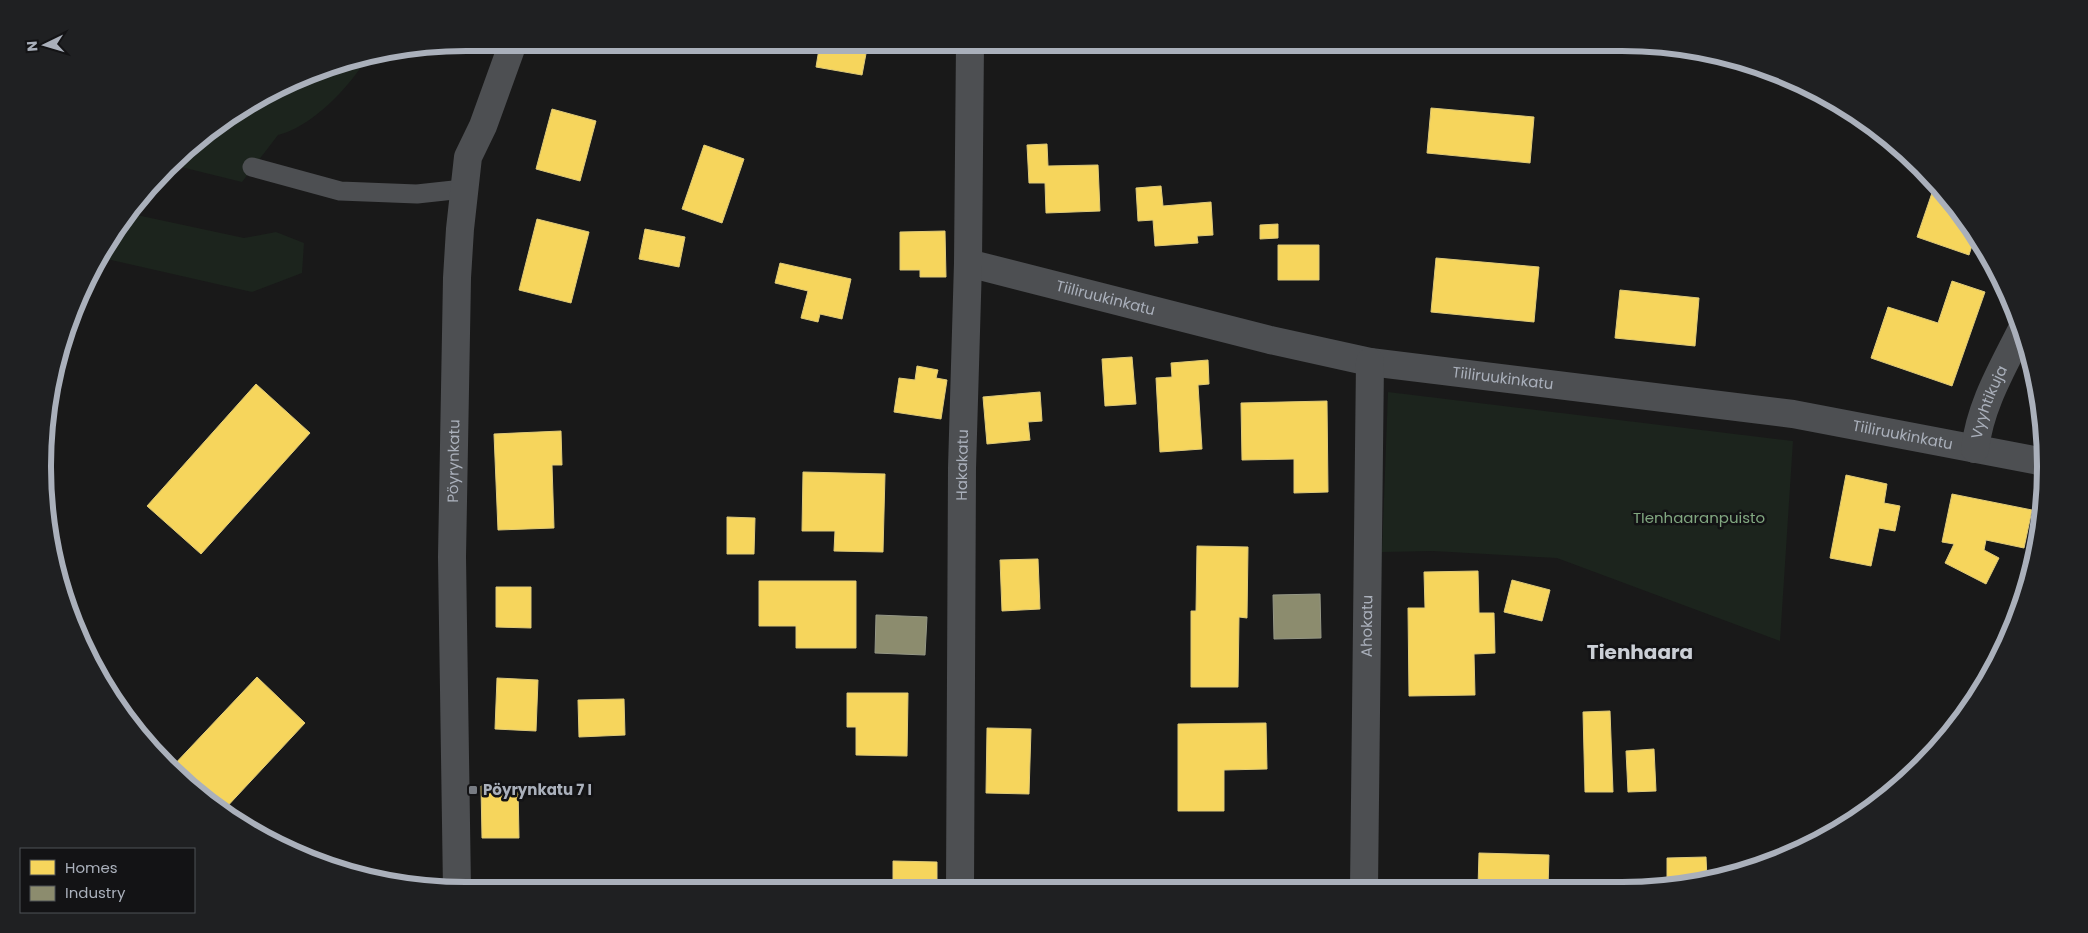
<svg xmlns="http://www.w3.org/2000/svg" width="2088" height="933" font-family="Poppins,sans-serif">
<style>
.green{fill:#1c241d}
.homes{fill:#f6d55c;stroke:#dfca78}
.industry{fill:#8c8c6e;stroke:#959785}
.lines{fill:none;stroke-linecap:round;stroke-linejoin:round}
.lane{stroke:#4d4f52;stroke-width:19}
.street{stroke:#4d4f52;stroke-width:28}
.poi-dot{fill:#777b82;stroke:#131315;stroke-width:2}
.labels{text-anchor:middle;stroke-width:5;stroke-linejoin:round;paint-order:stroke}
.street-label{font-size:15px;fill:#aab0bb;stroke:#131315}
.park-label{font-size:15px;fill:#81a780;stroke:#131315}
.poi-label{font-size:15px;font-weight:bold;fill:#aab0bb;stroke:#131315;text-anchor:start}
.district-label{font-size:20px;font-weight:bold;fill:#cbcfd6;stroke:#131315}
.rim{fill:none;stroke:#aab0bb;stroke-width:6}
</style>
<rect width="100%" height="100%" fill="#191919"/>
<!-- green -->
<path class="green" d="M 366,59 C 350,87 310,128 278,135 L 242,182 L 173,165 C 210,120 274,86 328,66 C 340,62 354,61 366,59 Z
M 132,214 L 244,238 L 276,232 L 304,243 L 302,273 L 252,292 L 98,257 Z
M 1388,392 L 1793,441 L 1780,641 L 1557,558 L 1433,551 L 1382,552 Z"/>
<!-- homes -->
<path class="homes" d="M 583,43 L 620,43 L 618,52 Z
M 815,43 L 868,43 L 862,75 L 816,67 L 820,43 Z
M 1431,108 L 1534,117 L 1530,163 L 1427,153 Z
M 552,109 L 596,121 L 580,181 L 536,169 Z
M 1047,144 L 1048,166 L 1098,165 L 1100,211 L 1046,213 L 1045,183 L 1029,183 L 1027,145 Z
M 704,145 L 744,159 L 722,223 L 682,209 Z
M 1935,184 L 1958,209 L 1975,236 L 1969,255 L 1917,237 Z
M 1161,186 L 1163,206 L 1211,202 L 1213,235 L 1197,236 L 1198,243 L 1155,246 L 1153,220 L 1138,221 L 1136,188 Z
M 537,219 L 589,232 L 571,303 L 519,290 Z
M 1278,224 L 1278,238 L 1260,239 L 1260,225 Z
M 645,229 L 685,237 L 679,267 L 639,259 Z
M 945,231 L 946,277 L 920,277 L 920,270 L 900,270 L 900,232 Z
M 1278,245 L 1319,245 L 1319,280 L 1278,280 Z
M 1436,258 L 1539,267 L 1534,322 L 1431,312 Z
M 780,263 L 851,279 L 842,319 L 820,314 L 818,322 L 801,318 L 808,291 L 775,283 Z
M 1952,281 L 1985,292 L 1952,386 L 1871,358 L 1888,307 L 1938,323 Z
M 1620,290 L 1699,298 L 1695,346 L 1615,338 Z
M 1132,357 L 1136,404 L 1105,406 L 1102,359 Z
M 1208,360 L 1209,384 L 1198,385 L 1202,449 L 1160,452 L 1156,378 L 1172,377 L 1171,363 Z
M 917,366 L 938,370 L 936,378 L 947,380 L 941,419 L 894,412 L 899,378 L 915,380 Z
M 256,384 L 310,433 L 201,554 L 147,506 Z
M 1040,392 L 1042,421 L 1028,422 L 1030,440 L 987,444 L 983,397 Z
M 1327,401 L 1328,492 L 1294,493 L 1294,459 L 1242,460 L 1241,403 Z
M 561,431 L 562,465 L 552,465 L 554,528 L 498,530 L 494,434 Z
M 803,472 L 885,474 L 883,552 L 834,551 L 835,531 L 802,531 Z
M 1846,475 L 1887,484 L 1884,503 L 1900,506 L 1895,531 L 1879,528 L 1871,566 L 1830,558 Z
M 1952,494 L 2032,510 L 2024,548 L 1986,540 L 1984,550 L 1999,558 L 1986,584 L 1945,563 L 1954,544 L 1942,542 Z
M 727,517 L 755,518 L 754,554 L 727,554 Z
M 1197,546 L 1248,547 L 1247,618 L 1239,617 L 1238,687 L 1191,687 L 1191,611 L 1196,611 Z
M 1038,559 L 1040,609 L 1002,611 L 1000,560 Z
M 1478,571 L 1479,613 L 1494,613 L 1495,653 L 1474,654 L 1475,695 L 1409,696 L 1408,608 L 1425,608 L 1424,572 Z
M 1512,580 L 1550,590 L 1542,621 L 1504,612 Z
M 759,581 L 856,581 L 856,648 L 796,648 L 796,626 L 759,626 Z
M 496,587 L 531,587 L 531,628 L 496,627 Z
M 257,677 L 305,723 L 223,811 L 208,803 L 171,768 Z
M 497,678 L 538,680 L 536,731 L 495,729 Z
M 847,693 L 908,693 L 907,756 L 856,755 L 856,727 L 847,727 Z
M 624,699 L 625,735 L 579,737 L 578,700 Z
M 1610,711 L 1613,792 L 1585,792 L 1583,712 Z
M 1266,723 L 1267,769 L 1224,770 L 1224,811 L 1178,811 L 1178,724 Z
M 987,728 L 1031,729 L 1029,794 L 986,793 Z
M 1654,749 L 1656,791 L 1628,792 L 1626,751 Z
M 481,786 L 518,786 L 519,838 L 482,838 Z
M 1479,853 L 1549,855 L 1548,887 L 1478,887 Z
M 1706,857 L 1707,879 L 1677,887 L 1667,887 L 1667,858 Z
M 893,861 L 937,862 L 937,889 L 893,889 Z"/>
<!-- industry -->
<path class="industry" d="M 1320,594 L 1321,638 L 1274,639 L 1273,595 Z
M 876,615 L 927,617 L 925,655 L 875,653 Z"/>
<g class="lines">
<!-- lane -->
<path class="lane" d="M 252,167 L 340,191 L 417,194 L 463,189"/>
<!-- street -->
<g class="street">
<path id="s1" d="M 968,263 L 1270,340 L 1370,362 L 1793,414 L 2044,462"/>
<path id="s2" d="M 1975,449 C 1980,406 2002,369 2021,331"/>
<path id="s3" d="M 1364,888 L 1370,362"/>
<path id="s4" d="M 457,889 L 452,557 L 457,278 L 460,229 L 468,157 L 483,126 L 513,43"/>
<path id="s5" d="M 960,889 L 962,468 L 968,263 L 970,43"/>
</g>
</g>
<!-- markers -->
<rect class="poi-dot" x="468" y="785" width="10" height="10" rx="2.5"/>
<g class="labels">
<!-- street labels -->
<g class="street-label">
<text dy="5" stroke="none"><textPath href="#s1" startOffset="142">Tiiliruukinkatu</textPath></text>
<text dy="5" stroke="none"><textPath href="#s1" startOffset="548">Tiiliruukinkatu</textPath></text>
<text dy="5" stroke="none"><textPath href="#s2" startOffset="49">Vyyhtikuja</textPath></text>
<text dy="5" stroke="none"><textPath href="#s1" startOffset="952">Tiiliruukinkatu</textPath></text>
<text dy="5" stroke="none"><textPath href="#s4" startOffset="428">Pöyrynkatu</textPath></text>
<text dy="5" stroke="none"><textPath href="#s5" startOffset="424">Hakakatu</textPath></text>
<text dy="5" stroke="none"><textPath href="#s3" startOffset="262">Ahokatu</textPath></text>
</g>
<!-- park labels -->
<g class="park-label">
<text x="1699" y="523">TIenhaaranpuisto</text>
</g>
<!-- poi labels -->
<g class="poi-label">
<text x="483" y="795">Pöyrynkatu 7 I</text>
</g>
<!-- district labels -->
<g class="district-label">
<text x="1640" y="659">Tienhaara</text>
</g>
</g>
<!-- crop -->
<path d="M0 0H2088V933H0ZM466 51H1622A415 415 0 0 1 2037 466V467A415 415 0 0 1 1622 882H466A415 415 0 0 1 51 467V466A415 415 0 0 1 466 51Z" fill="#1f2022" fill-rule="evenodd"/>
<path class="rim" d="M466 51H1622A415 415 0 0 1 2037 466V467A415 415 0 0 1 1622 882H466A415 415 0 0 1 51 467V466A415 415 0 0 1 466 51Z"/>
<!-- legend -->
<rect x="20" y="848" width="175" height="65" fill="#131315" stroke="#4f5257"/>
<rect x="30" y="860" width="25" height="15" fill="#f6d55c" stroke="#4f5257"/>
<text x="65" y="873" font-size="15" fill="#aab0bb">Homes</text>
<rect x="30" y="886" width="25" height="15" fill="#8c8c6e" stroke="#4f5257"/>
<text x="65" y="898" font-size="15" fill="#aab0bb">Industry</text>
<!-- north arrow -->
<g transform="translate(45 45) rotate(265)" stroke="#131315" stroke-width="4" paint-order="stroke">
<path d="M0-4L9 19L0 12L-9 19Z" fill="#aab0bb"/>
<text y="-8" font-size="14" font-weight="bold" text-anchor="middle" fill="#aab0bb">N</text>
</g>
</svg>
